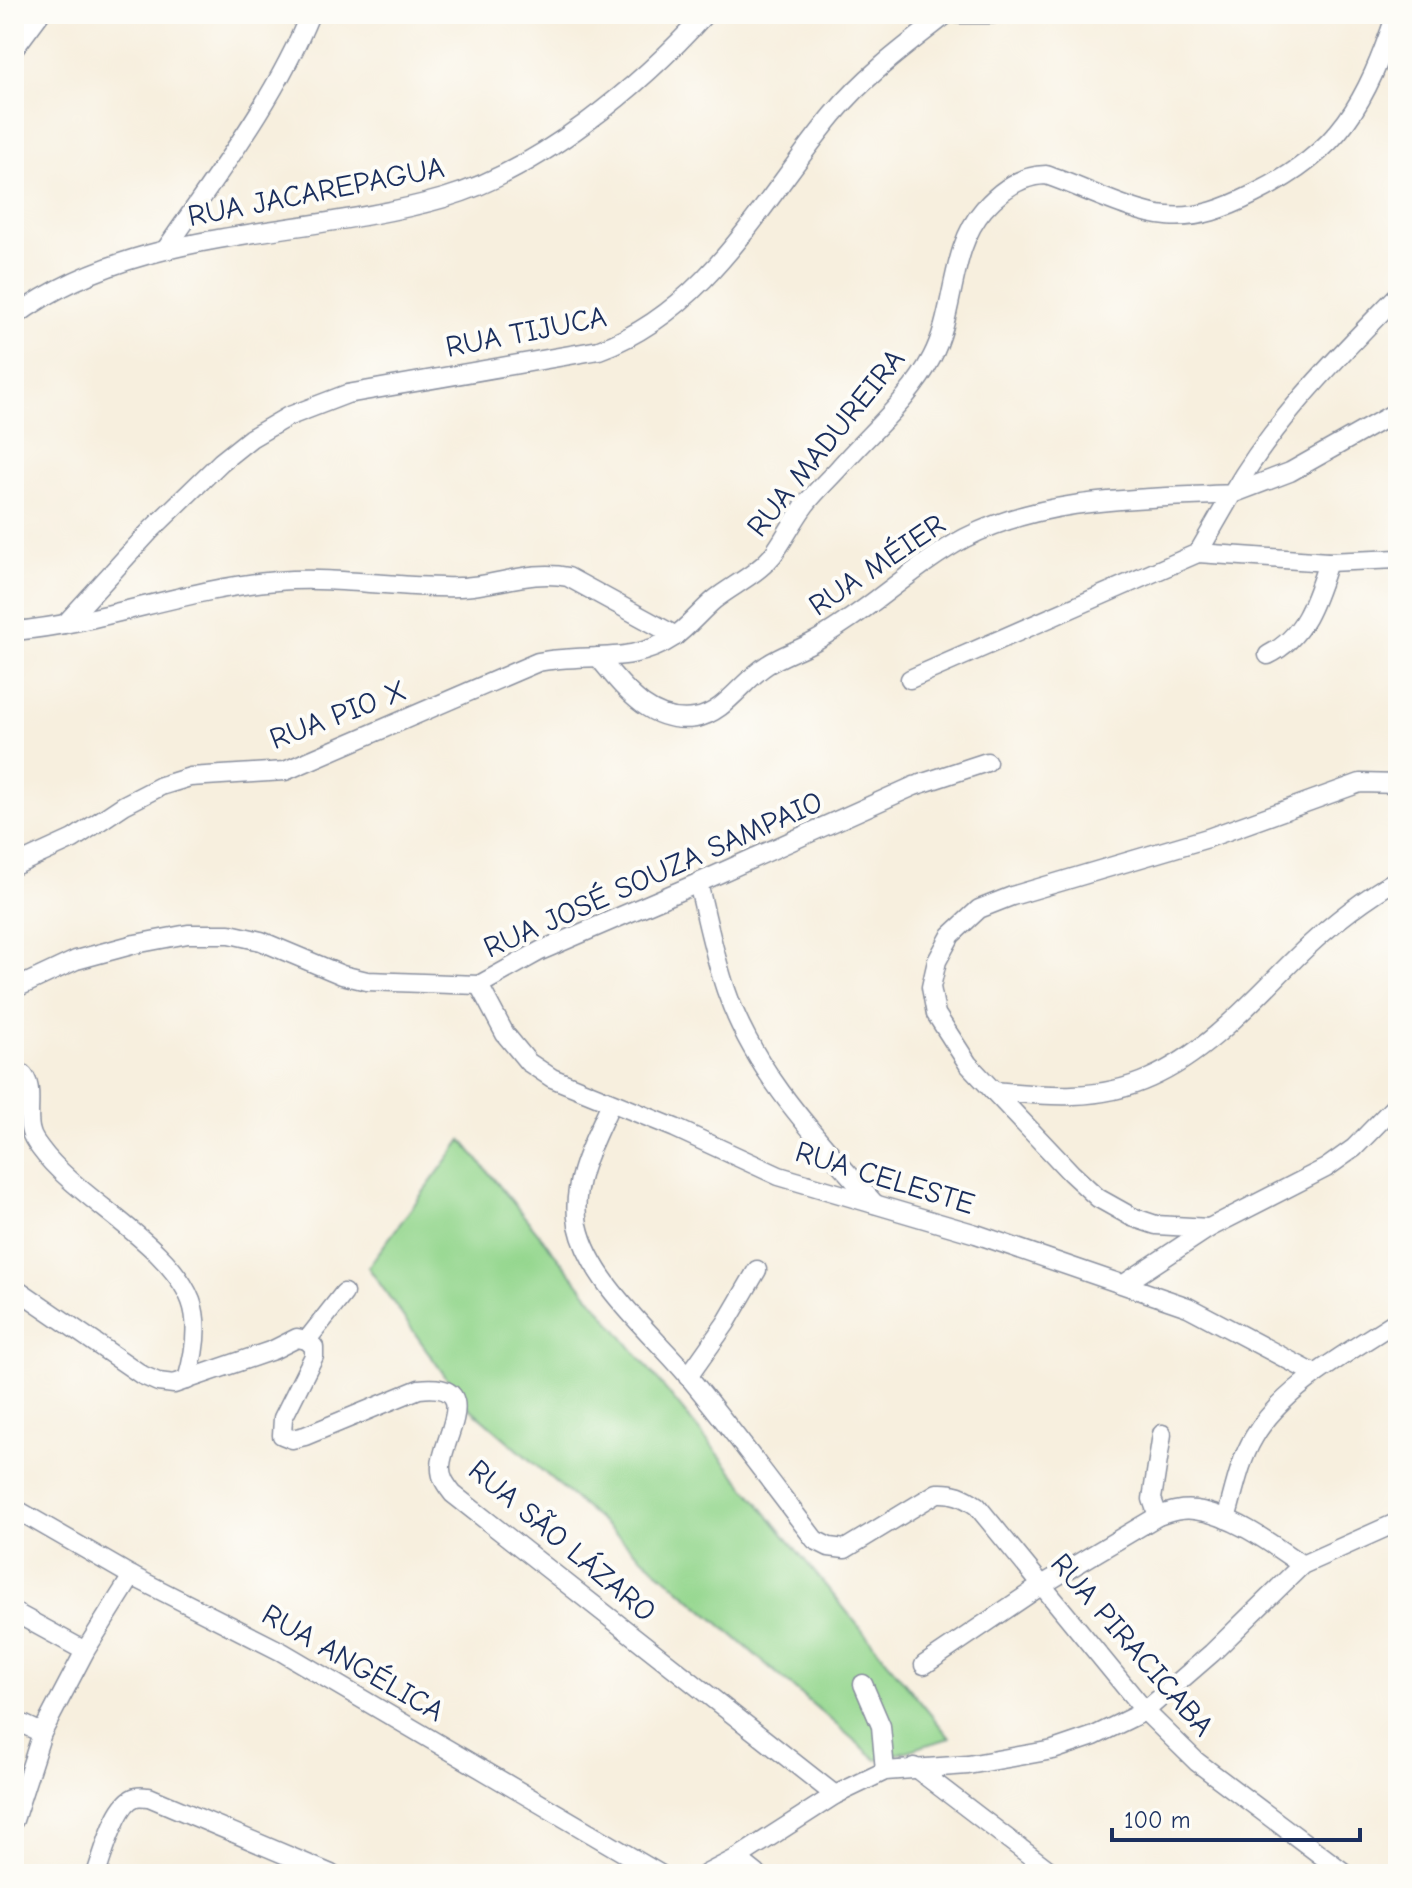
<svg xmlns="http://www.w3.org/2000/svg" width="1412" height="1888" font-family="'Comic Neue',sans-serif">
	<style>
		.green { fill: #95d78f; stroke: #588376; stroke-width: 2 }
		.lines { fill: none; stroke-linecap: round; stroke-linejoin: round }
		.minor-casing { stroke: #898f9e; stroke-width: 21 }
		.minor { stroke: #fff; stroke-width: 18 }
		.labels { text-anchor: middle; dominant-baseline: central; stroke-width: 8; stroke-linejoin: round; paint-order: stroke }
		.street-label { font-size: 30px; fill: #1b2f5e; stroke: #fdfcf7 }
	</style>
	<rect width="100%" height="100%" fill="#fdfcf7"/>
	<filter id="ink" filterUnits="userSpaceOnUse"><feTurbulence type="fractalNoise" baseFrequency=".0125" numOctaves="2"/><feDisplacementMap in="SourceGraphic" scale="16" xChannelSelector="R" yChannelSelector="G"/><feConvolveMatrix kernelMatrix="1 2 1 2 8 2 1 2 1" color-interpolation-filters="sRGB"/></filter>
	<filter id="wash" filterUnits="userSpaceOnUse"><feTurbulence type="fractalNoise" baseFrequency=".006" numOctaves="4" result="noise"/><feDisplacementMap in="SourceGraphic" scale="32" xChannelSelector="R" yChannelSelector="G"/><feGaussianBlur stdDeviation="1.8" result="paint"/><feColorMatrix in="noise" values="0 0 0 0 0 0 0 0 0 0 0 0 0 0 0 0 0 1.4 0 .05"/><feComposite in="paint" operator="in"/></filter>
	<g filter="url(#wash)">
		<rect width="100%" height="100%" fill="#f7efde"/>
		<polygon class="green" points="462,1140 950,1738 877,1760 465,1404 368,1267"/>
	</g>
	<g filter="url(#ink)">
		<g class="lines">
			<defs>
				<g id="minor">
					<polyline points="957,14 993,14"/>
					<polyline points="14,49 40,14"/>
					<path d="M166,249C218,173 275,100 310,14"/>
					<path d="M14,317C137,225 302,239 444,198C538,171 641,86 705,14"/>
					<polyline points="1198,553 1232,494 1290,472 1398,411"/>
					<path d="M65,624L151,530L221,462L251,438L287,417L347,394L599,350C708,310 763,200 833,115C866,75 907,45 947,14"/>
					<path d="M14,631C104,623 188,588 277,581C339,576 399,589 460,587C496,586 532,569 568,577L676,636"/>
					<path d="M1268,655C1305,637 1316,599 1328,562"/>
					<path d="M598,657C623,687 650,725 695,718C725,713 742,681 767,665C782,655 799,650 815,641C828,634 839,626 851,618C889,592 924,560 965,538C1046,496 1144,499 1232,494C1275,419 1338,357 1398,295"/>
					<polyline points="910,679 1198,553 1328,562 1398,559"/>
					<path d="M14,866L73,839L124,805L161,786L190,777L285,771L538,662C586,652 631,666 674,637C688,627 700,612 714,600C733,585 756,575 772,556C784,540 793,521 805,505C815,492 827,481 838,469C869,433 910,400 932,357C956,312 949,249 984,209C1000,191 1021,175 1046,175C1080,186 1134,214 1167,216C1199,219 1226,208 1254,194C1341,151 1366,103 1396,14"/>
					<path d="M698,883C707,919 714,955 726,990C754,1073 818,1139 875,1204"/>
					<polyline points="479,985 505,1034 528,1062 552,1078 675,1128 779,1176 976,1234 1188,1307 1315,1374"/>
					<polyline points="14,989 76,960 135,944 188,934 230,934 261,941 342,975 367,981 479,985 540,951 698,883 914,786 987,762"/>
					<path d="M14,1073H21C36,1084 25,1115 31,1132C32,1137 37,1144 40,1148C77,1199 169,1243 191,1301C200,1325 194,1356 187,1380"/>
					<path d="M993,1091C1047,1096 1100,1101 1150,1078C1211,1051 1258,994 1305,949C1333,923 1365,898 1398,879"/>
					<path d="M611,1103C594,1141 570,1182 578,1225C590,1282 651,1332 688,1376C732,1429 773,1485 815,1540L829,1547L845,1549L937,1493C954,1492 964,1497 977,1506L1145,1711L1197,1762L1346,1874"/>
					<polyline points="1209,1228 1156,1225 1132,1217 1098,1198 1071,1173 968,1064 936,1014 931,987 937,961 951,935 979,909 1012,896 1208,838 1360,783 1398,784"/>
					<polyline points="1124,1284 1209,1228 1326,1168 1354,1148 1398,1103"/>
					<polyline points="14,1287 142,1375 158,1382 174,1384 273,1350 297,1338 307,1340"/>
					<path d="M344,1293L307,1340L314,1347V1356L283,1418L282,1435L292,1439L305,1436L419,1389C485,1381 442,1438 441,1466C440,1477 446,1485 453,1494L835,1795"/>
					<polyline points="688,1377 726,1323 757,1270"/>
					<polyline points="14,1508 132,1576 282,1652 660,1874"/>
					<polyline points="1158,1516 1152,1499 1162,1434"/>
					<path d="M1226,1519C1234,1492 1239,1462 1254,1437C1283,1387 1351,1351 1398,1320"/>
					<polyline points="14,1612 85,1651"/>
					<path d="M924,1665L1042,1585L1158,1516C1170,1512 1182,1508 1195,1510C1233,1515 1272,1544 1302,1565"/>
					<polyline points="863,1684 881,1726 885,1771"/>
					<polyline points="14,1720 42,1733"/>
					<polyline points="914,1767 1054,1874"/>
					<polyline points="14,1820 42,1733 85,1651 132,1576"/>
					<polyline points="737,1858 757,1874"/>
					<path d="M96,1874C103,1856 116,1802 136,1797C140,1796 145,1797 149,1797L331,1874"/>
					<polyline points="706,1874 737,1858 835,1795 885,1771 968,1765 1053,1750 1094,1736 1145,1711 1212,1653 1302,1565 1398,1522"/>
				</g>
			</defs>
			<use href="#minor" class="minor-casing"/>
			<use href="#minor" class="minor"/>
		</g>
	</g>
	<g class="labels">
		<g class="street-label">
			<text transform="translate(316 192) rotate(-11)">RUA JACAREPAGUA</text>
			<text transform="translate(526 332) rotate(-11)">RUA TIJUCA</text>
			<text transform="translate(826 443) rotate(-51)">RUA MADUREIRA</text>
			<text transform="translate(877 565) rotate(-34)">RUA MÉIER</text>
			<text transform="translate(338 715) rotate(-21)">RUA PIO X</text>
			<text transform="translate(653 875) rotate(-24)">RUA JOSÉ SOUZA SAMPAIO</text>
			<text transform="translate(885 1178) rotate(17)">RUA CELESTE</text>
			<text transform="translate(562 1541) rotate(40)">RUA SÃO LÁZARO</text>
			<text transform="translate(1132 1645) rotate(49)">RUA PIRACICABA</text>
			<text transform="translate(353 1663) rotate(30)">RUA ANGÉLICA</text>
		</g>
	</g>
	<rect width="1412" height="1888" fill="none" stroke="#fdfcf7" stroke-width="48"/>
	<path d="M1112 1828v12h248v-12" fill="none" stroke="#1b2f5e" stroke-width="4"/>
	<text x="1124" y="1828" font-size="24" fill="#1b2f5e" stroke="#fdfcf7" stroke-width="6" paint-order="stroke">100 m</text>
</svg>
